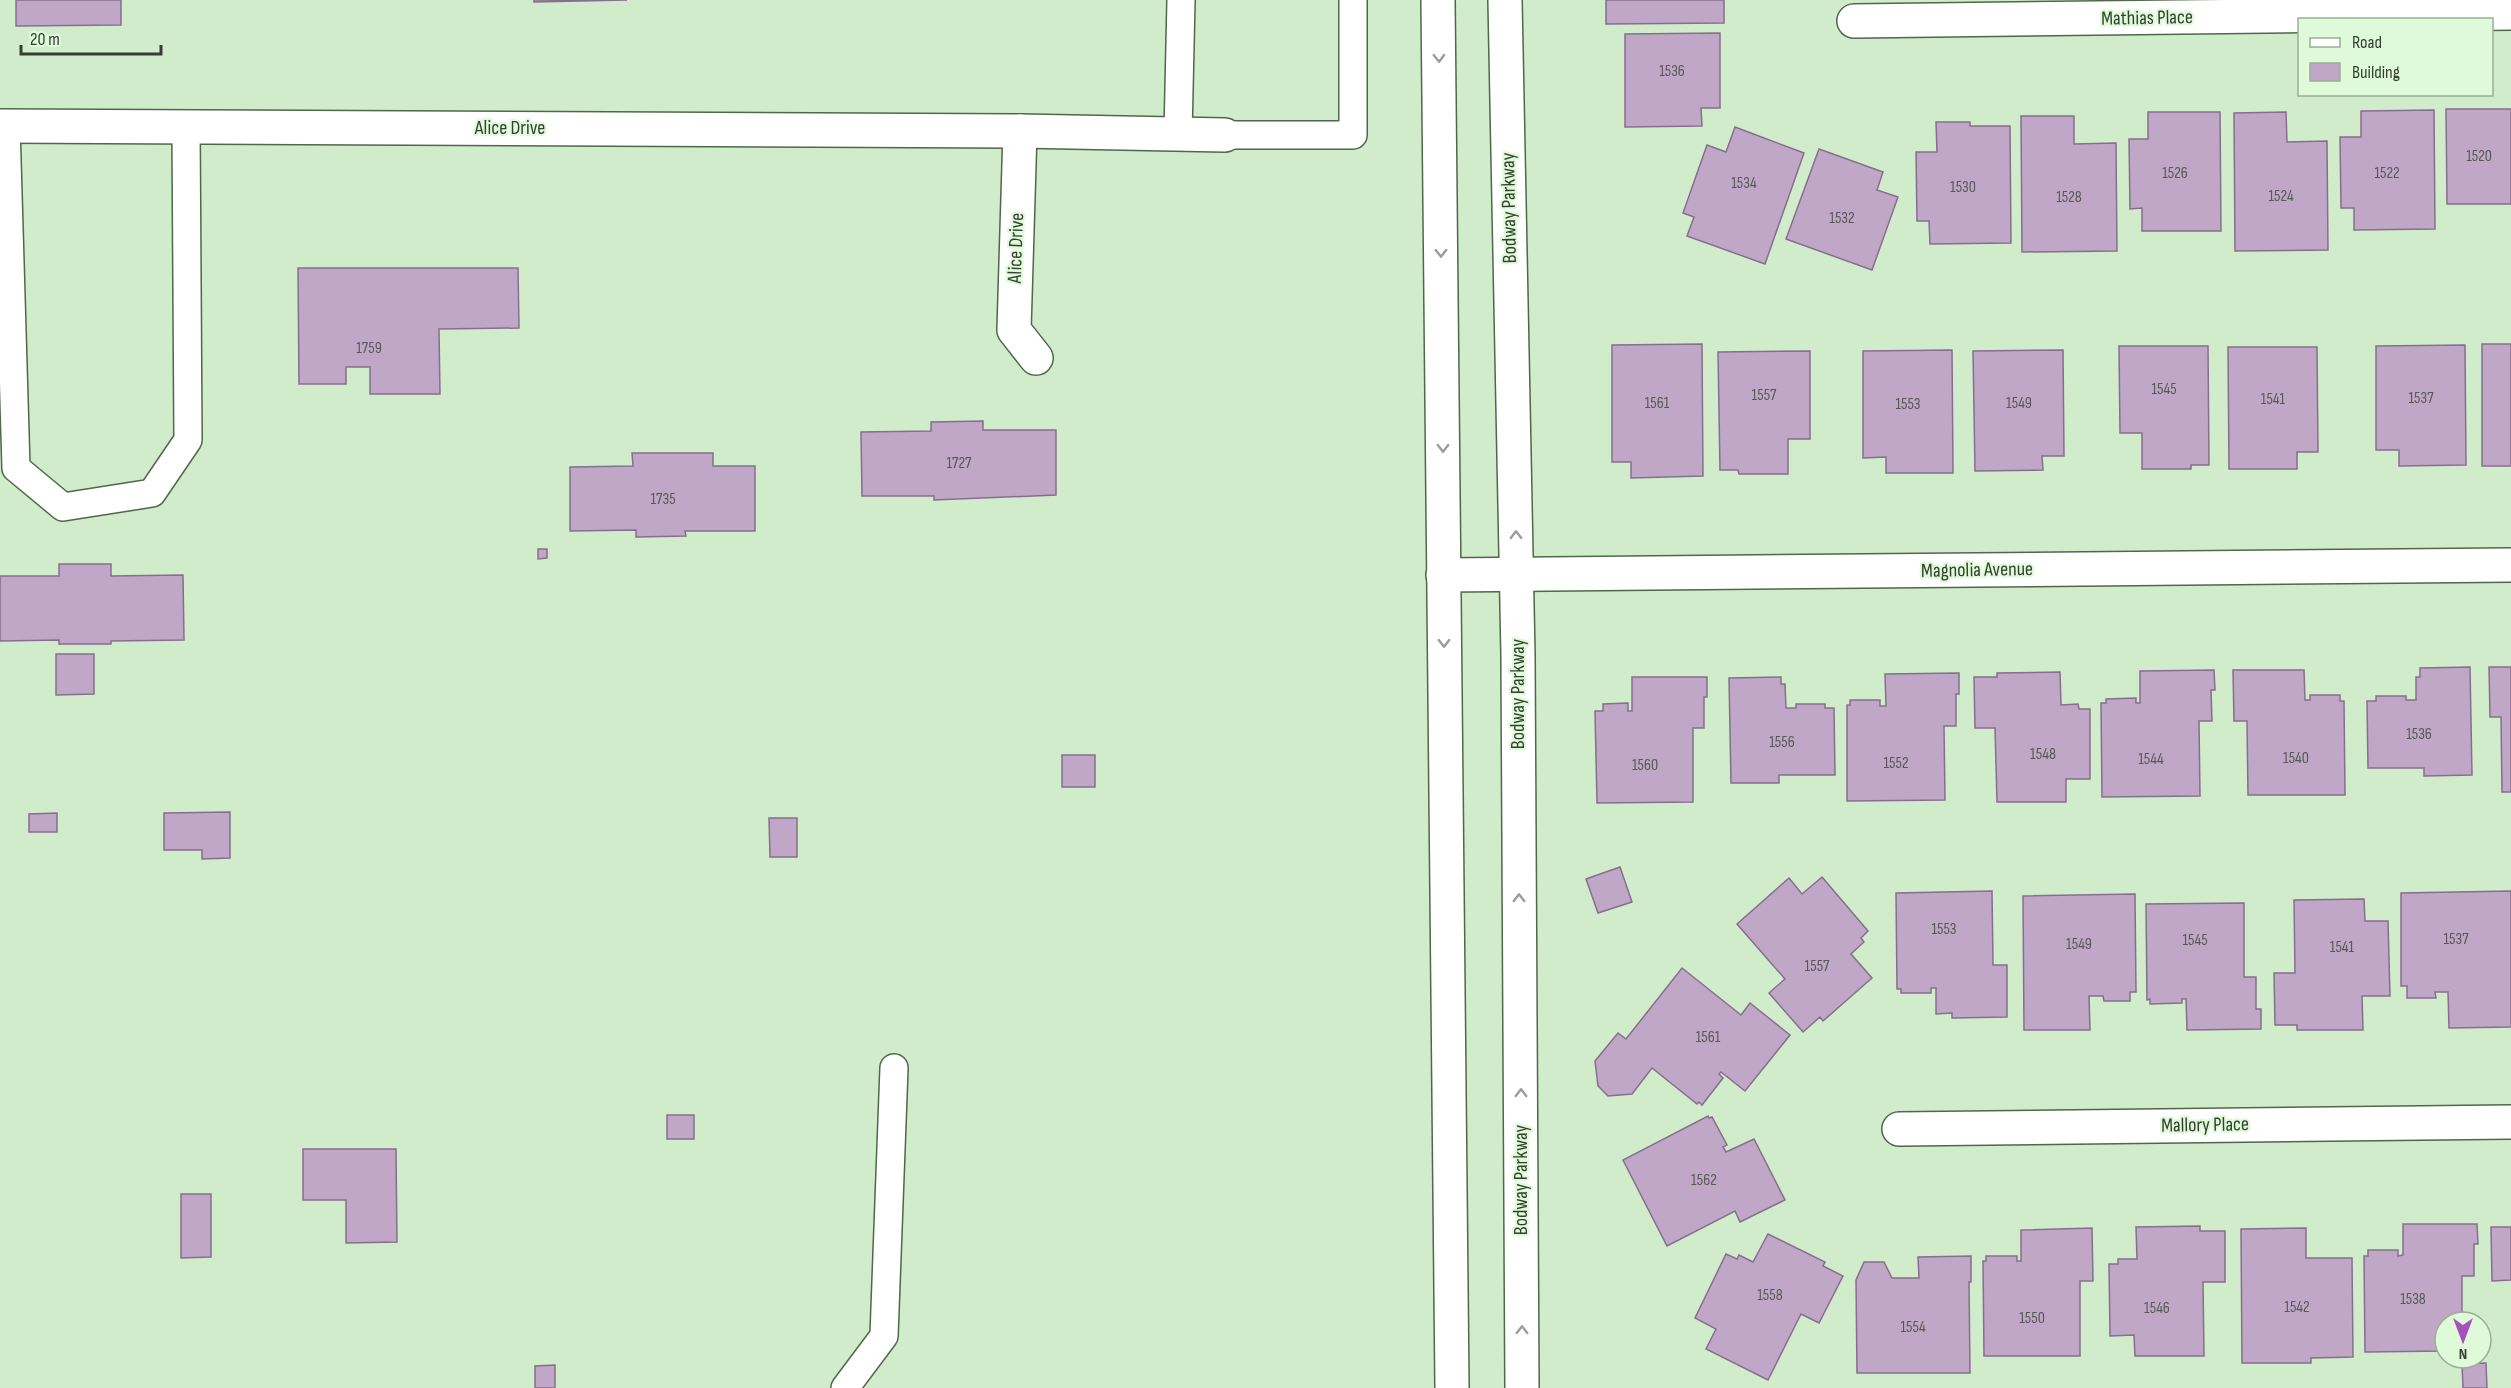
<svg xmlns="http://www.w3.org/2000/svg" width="2511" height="1388" font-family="'Sofia Sans Condensed',sans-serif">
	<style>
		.building { fill: #c1a7c7; stroke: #866f8c; stroke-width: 1.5 }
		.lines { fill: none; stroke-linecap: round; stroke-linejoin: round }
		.service-casing { stroke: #50674a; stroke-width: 30 }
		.minor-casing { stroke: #50674a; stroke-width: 36 }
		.tertiary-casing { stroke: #50674a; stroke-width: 36 }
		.service { stroke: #fff; stroke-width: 27 }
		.minor { stroke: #fff; stroke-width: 33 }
		.tertiary { stroke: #fff; stroke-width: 33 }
		.oneway { stroke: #9a9e98 }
		.labels { text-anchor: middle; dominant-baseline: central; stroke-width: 4.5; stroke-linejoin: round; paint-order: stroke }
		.number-label { font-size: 16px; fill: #575856 }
		.street-label { font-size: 20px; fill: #343e31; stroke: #dffad8 }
	</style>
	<rect width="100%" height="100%" fill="#d1eccb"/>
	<g class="building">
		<polygon points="16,0 121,0 121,25 16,26"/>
		<polygon points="534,0 627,0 534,2"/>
		<polygon points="1606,0 1724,0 1724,23 1606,24"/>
		<polygon points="1720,33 1720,108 1701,108 1702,126 1625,127 1625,34"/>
		<polygon points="2446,109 2511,109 2511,204 2447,204"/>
		<polygon points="2434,110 2435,229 2354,230 2354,208 2341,208 2340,137 2361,137 2361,111"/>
		<polygon points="2148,112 2220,112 2221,231 2142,231 2142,208 2130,209 2129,139 2148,139"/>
		<polygon points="2286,112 2287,142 2327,141 2328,250 2235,251 2234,113"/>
		<polygon points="2021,116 2074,116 2074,144 2116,143 2117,251 2022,252"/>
		<polygon points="1936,122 1970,122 1970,126 2010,126 2011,243 1930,244 1929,221 1917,221 1916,152 1937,152"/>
		<polygon points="1735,127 1804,153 1765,264 1687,236 1694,217 1683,213 1707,145 1726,152"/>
		<polygon points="1819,149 1883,172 1877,190 1898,197 1872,270 1786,239"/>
		<polygon points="298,268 518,268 519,328 439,329 440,394 370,394 370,367 346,367 346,384 299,384"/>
		<polygon points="1702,344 1703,476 1631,478 1631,462 1612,462 1612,345"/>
		<rect x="2482" y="344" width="29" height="122"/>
		<polygon points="2465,345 2466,465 2399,466 2399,450 2376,450 2376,346"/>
		<polygon points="2119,346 2208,346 2209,465 2191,465 2191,469 2142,469 2142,433 2120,433"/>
		<polygon points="2228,347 2317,347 2318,452 2297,452 2297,469 2229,469"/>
		<polygon points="1952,350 1953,473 1886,473 1886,457 1863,458 1863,351"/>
		<polygon points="2063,350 2064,456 2042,456 2043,470 1975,471 1973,351"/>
		<polygon points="1810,351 1810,439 1788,439 1788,474 1739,474 1738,470 1720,470 1718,352"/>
		<polygon points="983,421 983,430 1056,430 1056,495 934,500 934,496 862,496 861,432 931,431 931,422"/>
		<polygon points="632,453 713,453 713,466 755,466 755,531 685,531 686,536 636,537 636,530 570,531 570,467 633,466"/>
		<polygon points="538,549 547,549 547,558 538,559"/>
		<polygon points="59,564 111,564 111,576 183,575 184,640 111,641 111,644 59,644 59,640 0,641 0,576 59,576"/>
		<polygon points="56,654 94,654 94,694 56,695"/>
		<polygon points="2470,667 2472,775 2424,776 2424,768 2368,768 2367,701 2376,701 2376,696 2406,696 2406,700 2416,700 2416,677 2420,677 2420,668"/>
		<polygon points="2489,667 2511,667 2511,792 2502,792 2501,717 2490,717"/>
		<polygon points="2214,670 2215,690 2211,690 2212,721 2199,721 2200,796 2102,797 2101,703 2106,703 2106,699 2136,698 2136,703 2140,703 2140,671"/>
		<polygon points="2233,670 2304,670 2305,700 2310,700 2310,695 2340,695 2340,701 2344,701 2345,795 2248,795 2247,721 2234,721"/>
		<polygon points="2060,672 2061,705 2078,704 2079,709 2090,709 2090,779 2066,779 2066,802 1997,802 1995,728 1975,728 1974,677 1997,677 1997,673"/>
		<polygon points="1959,673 1959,694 1956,694 1956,726 1944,726 1945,800 1847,801 1847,705 1850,705 1850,700 1880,700 1880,706 1886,706 1885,674"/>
		<polygon points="1632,677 1707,677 1707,697 1704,697 1704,728 1693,728 1693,802 1597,803 1595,711 1603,711 1603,704 1628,703 1628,711 1632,711"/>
		<polygon points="1781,677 1781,684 1785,684 1786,708 1796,708 1796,704 1825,704 1825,708 1834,708 1835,775 1779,775 1779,783 1731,783 1729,678"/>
		<rect x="1062" y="755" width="33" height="32"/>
		<polygon points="230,812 230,858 202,859 202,850 164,850 164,813"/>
		<polygon points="57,813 57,832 29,832 29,814"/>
		<polygon points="769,818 797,818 797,857 770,857"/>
		<polygon points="1620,867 1632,902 1598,913 1586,879"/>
		<polygon points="1822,877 1868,931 1861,938 1864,942 1851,954 1872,978 1823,1021 1820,1017 1803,1032 1769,993 1785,979 1737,924 1789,878 1802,894"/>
		<polygon points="1992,891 1993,965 2007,965 2007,1017 1952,1018 1952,1013 1936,1014 1936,988 1931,988 1931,993 1901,993 1901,989 1897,989 1896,893"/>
		<polygon points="2511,891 2511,1027 2449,1028 2448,992 2435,992 2436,998 2407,998 2407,986 2401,986 2401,893"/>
		<polygon points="2135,894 2136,992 2130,992 2130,1001 2104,1001 2103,996 2089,996 2090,1030 2024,1030 2023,896"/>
		<polygon points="2364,899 2365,921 2388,921 2390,996 2362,996 2363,1030 2297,1030 2297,1025 2275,1025 2274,973 2295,973 2294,900"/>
		<polygon points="2244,903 2244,977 2256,977 2256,1009 2261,1009 2261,1029 2187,1030 2186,999 2182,999 2182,1003 2150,1004 2150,999 2147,1000 2146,904"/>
		<polygon points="1682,968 1741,1015 1750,1003 1790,1035 1745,1091 1721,1072 1719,1074 1723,1078 1702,1105 1699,1102 1697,1104 1652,1068 1632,1094 1608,1096 1598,1086 1595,1061 1618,1033 1626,1039"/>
		<rect x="667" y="1115" width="27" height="24"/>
		<polygon points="1708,1116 1709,1118 1712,1117 1727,1145 1723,1147 1726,1152 1754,1139 1785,1200 1740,1222 1735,1211 1667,1246 1623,1160"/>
		<polygon points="303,1149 396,1149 397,1242 346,1243 346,1200 303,1200"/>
		<polygon points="181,1194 211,1194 211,1257 181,1258"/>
		<polygon points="2403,1224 2477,1224 2478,1244 2474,1244 2474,1276 2462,1276 2462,1322 2445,1322 2445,1351 2365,1352 2364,1256 2368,1256 2368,1250 2398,1250 2398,1256 2403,1255"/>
		<polygon points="2200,1226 2200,1231 2225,1231 2225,1282 2203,1282 2204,1356 2135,1356 2134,1335 2110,1336 2109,1264 2118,1264 2118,1259 2137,1259 2136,1227"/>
		<polygon points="2491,1227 2511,1227 2511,1280 2492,1281"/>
		<polygon points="2092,1228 2093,1281 2080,1281 2080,1356 1984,1356 1983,1261 1986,1261 1986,1256 2017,1256 2017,1261 2021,1261 2021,1230"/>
		<polygon points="2306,1228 2306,1258 2352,1258 2353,1357 2311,1358 2311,1363 2242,1363 2241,1229"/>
		<polygon points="1768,1234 1825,1262 1823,1266 1843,1276 1819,1323 1801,1314 1768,1380 1706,1349 1716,1329 1695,1318 1726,1254 1737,1259 1739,1255 1753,1262"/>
		<polygon points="1971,1256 1971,1282 1969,1282 1970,1373 1857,1373 1856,1280 1864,1262 1884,1262 1892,1278 1919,1278 1918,1257"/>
		<polygon points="2486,1363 2487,1388 2463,1388 2462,1364"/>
		<polygon points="555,1365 555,1388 535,1388 535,1366"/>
	</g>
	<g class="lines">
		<defs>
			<g id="service">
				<polyline points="6,126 16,468 63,507 152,493 188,440 186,126"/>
				<polyline points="1178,134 1181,0"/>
				<polyline points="1225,135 1353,135 1353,0"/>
				<polyline points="845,1388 884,1336 894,1068"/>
			</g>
			<g id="minor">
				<polyline points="1854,21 2511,13"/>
				<polyline points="0,126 1020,131 1014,330 1036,358"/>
				<polyline points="1020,131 1225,135"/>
				<polyline points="1443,575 2511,565"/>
				<polyline points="1899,1129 2511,1122"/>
			</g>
			<g id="tertiary">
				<polyline points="1438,0 1452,1388"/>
				<polyline points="1505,0 1518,656 1522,1388"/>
			</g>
		</defs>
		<use href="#service" class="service-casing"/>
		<use href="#minor" class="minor-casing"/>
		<use href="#tertiary" class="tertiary-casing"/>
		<use href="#service" class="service"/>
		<use href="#minor" class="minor"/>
		<use href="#tertiary" class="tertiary"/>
	</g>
	<defs><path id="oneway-chevron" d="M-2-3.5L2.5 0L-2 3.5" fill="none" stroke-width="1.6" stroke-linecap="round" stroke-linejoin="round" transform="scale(1.5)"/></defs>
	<g class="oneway">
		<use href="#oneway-chevron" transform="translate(1439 58) rotate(89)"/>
		<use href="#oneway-chevron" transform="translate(1441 253) rotate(89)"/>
		<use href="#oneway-chevron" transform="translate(1443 448) rotate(90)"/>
		<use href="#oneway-chevron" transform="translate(1516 535) rotate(-91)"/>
		<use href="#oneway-chevron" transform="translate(1444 643) rotate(89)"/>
		<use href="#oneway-chevron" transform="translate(1519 898) rotate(-90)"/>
		<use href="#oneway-chevron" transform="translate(1521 1093) rotate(-90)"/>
		<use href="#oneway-chevron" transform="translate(1522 1330) rotate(-90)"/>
	</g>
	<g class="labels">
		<g class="number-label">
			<text x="1672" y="71">1536</text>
			<text x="2479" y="156">1520</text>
			<text x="2175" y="173">1526</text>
			<text x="2387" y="173">1522</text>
			<text x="1744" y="183">1534</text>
			<text x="1963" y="187">1530</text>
			<text x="2281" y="196">1524</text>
			<text x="2069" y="197">1528</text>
			<text x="1842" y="218">1532</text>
			<text x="369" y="348">1759</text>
			<text x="2164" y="389">1545</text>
			<text x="1764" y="395">1557</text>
			<text x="2421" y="398">1537</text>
			<text x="2273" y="399">1541</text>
			<text x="1657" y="403">1561</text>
			<text x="2019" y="403">1549</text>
			<text x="1908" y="404">1553</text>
			<text x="959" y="463">1727</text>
			<text x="663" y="499">1735</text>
			<text x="2419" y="734">1536</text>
			<text x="1782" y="742">1556</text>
			<text x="2043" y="754">1548</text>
			<text x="2296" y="758">1540</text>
			<text x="2151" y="759">1544</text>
			<text x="1896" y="763">1552</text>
			<text x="1645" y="765">1560</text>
			<text x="1944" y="929">1553</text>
			<text x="2456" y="939">1537</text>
			<text x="2195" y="940">1545</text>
			<text x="2079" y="944">1549</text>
			<text x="2342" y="947">1541</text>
			<text x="1817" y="966">1557</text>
			<text x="1708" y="1037">1561</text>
			<text x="1704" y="1180">1562</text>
			<text x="1770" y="1295">1558</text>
			<text x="2413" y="1299">1538</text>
			<text x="2297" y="1307">1542</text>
			<text x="2157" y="1308">1546</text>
			<text x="2032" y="1318">1550</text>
			<text x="1913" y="1327">1554</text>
		</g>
		<g class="street-label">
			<text transform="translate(2147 18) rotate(-1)">Mathias Place</text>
			<text x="510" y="128">Alice Drive</text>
			<text transform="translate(1509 208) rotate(-91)">Bodway Parkway</text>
			<text transform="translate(1016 248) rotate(-88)">Alice Drive</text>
			<text transform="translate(1977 570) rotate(-1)">Magnolia Avenue</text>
			<text transform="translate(1518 694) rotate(-90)">Bodway Parkway</text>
			<text transform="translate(2205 1125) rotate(-1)">Mallory Place</text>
			<text transform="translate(1521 1180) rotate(-90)">Bodway Parkway</text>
		</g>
	</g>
	<rect x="2298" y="18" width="195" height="78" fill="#dffad8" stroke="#9baf95" stroke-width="1.5"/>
	<rect x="2310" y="38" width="30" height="9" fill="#ffffff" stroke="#9baf95" stroke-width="1.5"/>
	<text x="2352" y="48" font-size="18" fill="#343e31">Road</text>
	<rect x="2310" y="63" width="30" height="18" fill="#c1a7c7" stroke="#9baf95" stroke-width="1.5"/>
	<text x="2352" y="78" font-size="18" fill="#343e31">Building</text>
	<g transform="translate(2463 1340) rotate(180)"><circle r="28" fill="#dffad8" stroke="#9baf95" stroke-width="1.5"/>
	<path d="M0-4.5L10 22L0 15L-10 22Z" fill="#a750bc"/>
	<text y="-9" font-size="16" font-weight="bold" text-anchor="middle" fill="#343e31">N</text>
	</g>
	<path d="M21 45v9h140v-9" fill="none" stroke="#343e31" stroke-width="3"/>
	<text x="30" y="45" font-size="18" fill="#343e31" stroke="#dffad8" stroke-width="4.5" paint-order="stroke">20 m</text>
</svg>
